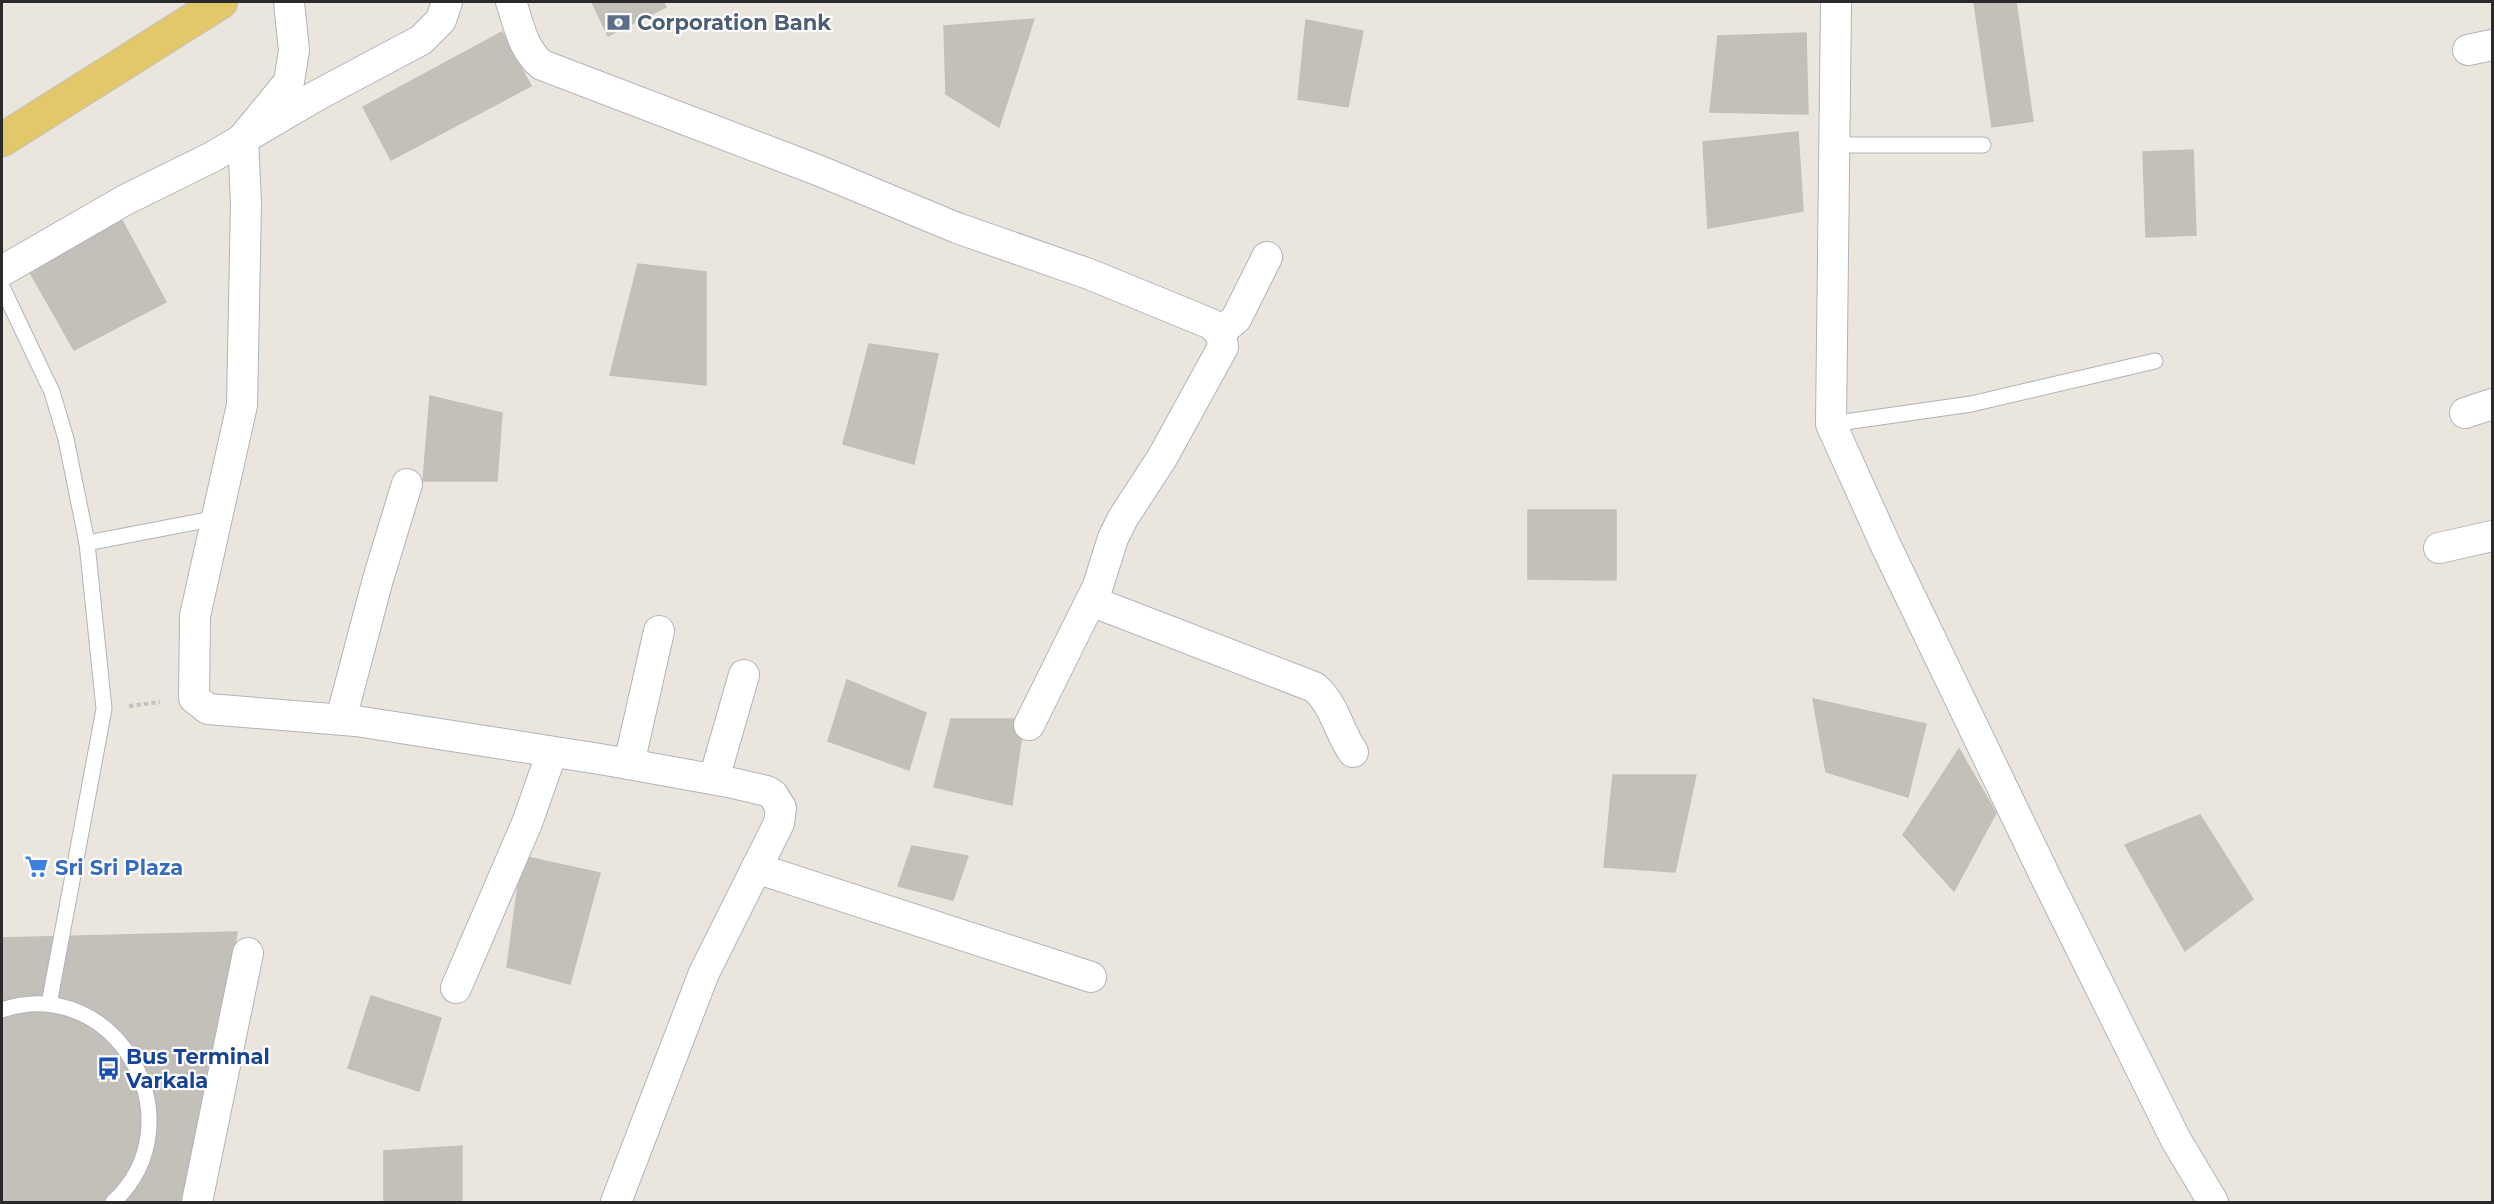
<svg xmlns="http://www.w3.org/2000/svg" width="2494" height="1204" font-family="Montserrat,sans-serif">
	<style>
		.building { fill: #c3bfb9; stroke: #c5c0b7; stroke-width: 1.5 }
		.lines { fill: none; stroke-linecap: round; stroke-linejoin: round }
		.lane-casing { stroke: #b1b3bc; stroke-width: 17 }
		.street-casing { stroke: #b1b3bc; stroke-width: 32 }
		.primary-casing { stroke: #c3c3c3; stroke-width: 35 }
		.path { stroke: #c3c3c3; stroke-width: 4; stroke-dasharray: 4.5 3; stroke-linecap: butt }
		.lane { stroke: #fff; stroke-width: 15 }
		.street { stroke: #fff; stroke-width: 30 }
		.primary { stroke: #e2c76b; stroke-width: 33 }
		.labels { text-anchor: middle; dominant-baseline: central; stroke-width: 4.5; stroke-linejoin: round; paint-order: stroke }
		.service-label { font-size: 21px; font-weight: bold; fill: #4e5e75; stroke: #fff; text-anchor: start }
		.shop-label { font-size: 21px; font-weight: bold; fill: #366cbe; stroke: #fff; text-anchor: start }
		.transit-label { font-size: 21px; font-weight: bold; fill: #164399; stroke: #fff; text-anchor: start }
	</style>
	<rect width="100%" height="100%" fill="#eae5dd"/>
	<g class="building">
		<polygon points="592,2 663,2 666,7 608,36"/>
		<polygon points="1974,2 2016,2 2033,121 1992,127"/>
		<polygon points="1034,19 999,127 946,94 944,26"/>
		<polygon points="1306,20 1363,31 1348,107 1298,99"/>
		<polygon points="502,32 531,86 391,160 363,107"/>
		<polygon points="1806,33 1808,114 1710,112 1718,36"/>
		<polygon points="1798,132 1803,211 1708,228 1703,142"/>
		<polygon points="2193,150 2196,235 2146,237 2143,152"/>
		<polygon points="118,213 166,302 74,350 27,267"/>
		<polygon points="638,264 706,272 706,385 610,375"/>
		<polygon points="869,344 938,354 914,464 843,444"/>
		<polygon points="430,396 502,413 497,481 423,481"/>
		<polygon points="1528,510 1616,510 1616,580 1528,579"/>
		<polygon points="847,680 926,713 909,770 828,741"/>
		<polygon points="1813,699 1926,724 1908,797 1826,772"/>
		<polygon points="951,719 1024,719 1012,805 934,787"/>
		<polygon points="1959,749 1996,813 1954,891 1903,835"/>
		<polygon points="1613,775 1696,775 1675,872 1604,867"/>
		<polygon points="2200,815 2253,899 2185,951 2125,845"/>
		<polygon points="912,846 968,856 953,900 898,886"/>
		<polygon points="522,856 600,873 570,984 507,967"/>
		<polygon points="237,932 191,1202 2,1202 2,938"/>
		<polygon points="203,936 231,941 188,1173 161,1168"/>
		<polygon points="371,996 441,1018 419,1091 348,1068"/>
		<polygon points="462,1146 462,1202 384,1202 384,1151"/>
	</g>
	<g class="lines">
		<defs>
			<g id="lane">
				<polyline points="1835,145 1983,145"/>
				<polyline points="2,287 52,392 66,439 87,543 104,709 49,1004"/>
				<polyline points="1831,424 1971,404 2155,361"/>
				<polyline points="87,543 217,518"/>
				<path d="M2,1010C116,972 200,1122 113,1202"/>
			</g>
			<g id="street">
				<polyline points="289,2 294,50 289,82 243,138 246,203 242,405 195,616 194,698 208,709 356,721 606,760 728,782 767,791 773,795 781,808 779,823 704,973 616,1202"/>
				<path d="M511,2C519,24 522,49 542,65L820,171L957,228L1089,274L1211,324L1221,334L1223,347L1162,458L1123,518L1113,538L1098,586L1029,725"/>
				<polyline points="1836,2 1831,424 1886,546 2048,882 2176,1140 2213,1202"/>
				<polyline points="2468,50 2492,45"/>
				<polyline points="2,271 125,200 212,157 316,96 421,40 441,20 447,2"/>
				<polyline points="1219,333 1236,319 1267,257"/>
				<polyline points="2465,413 2492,404"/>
				<polyline points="2439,548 2492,536"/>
				<path d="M1091,601L1314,687C1335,704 1338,731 1353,752"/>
				<polyline points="341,719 378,579 407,484"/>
				<polyline points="629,764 659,631"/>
				<polyline points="714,779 744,675"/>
				<polyline points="756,868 1091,977"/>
				<polyline points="456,988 527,823 552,752"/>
				<polyline points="197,1202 248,953"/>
			</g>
			<polyline id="primary" points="2,140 221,2"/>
		</defs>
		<use href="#lane" class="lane-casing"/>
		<use href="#street" class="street-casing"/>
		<use href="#primary" class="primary-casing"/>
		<polyline class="path" points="129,706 160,702"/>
		<use href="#lane" class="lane"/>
		<use href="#street" class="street"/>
		<use href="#primary" class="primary"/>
	</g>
	<defs>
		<symbol id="bank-bare" viewBox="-9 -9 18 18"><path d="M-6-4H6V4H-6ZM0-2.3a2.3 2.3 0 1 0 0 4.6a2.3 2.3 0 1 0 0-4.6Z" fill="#5c6f8a" stroke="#fff" stroke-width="2.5" paint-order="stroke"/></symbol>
		<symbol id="supermarket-bare" viewBox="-9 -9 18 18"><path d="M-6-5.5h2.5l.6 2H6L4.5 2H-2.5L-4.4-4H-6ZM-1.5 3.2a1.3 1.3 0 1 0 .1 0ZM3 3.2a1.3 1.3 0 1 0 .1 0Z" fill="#3f7fe0" stroke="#fff" stroke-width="2.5" paint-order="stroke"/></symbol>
		<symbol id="bus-bare" viewBox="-9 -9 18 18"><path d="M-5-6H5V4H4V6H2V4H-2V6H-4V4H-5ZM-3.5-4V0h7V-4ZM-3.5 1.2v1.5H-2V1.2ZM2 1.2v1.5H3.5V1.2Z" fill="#1a4fb4" stroke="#fff" stroke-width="2.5" paint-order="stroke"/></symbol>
	</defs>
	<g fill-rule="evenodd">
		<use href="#bank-bare" x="602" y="6" width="33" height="33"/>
		<use href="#supermarket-bare" x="20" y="850" width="33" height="33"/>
		<use href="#bus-bare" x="92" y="1052" width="33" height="33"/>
	</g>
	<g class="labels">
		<g class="service-label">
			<text x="637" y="22">Corporation Bank</text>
		</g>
		<g class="shop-label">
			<text x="55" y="867">Sri Sri Plaza</text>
		</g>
		<g class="transit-label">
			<text x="126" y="1056">Bus Terminal<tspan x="126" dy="24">Varkala</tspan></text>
		</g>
	</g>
	<rect width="2494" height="1204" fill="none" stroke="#2a2a2a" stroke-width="6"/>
</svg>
